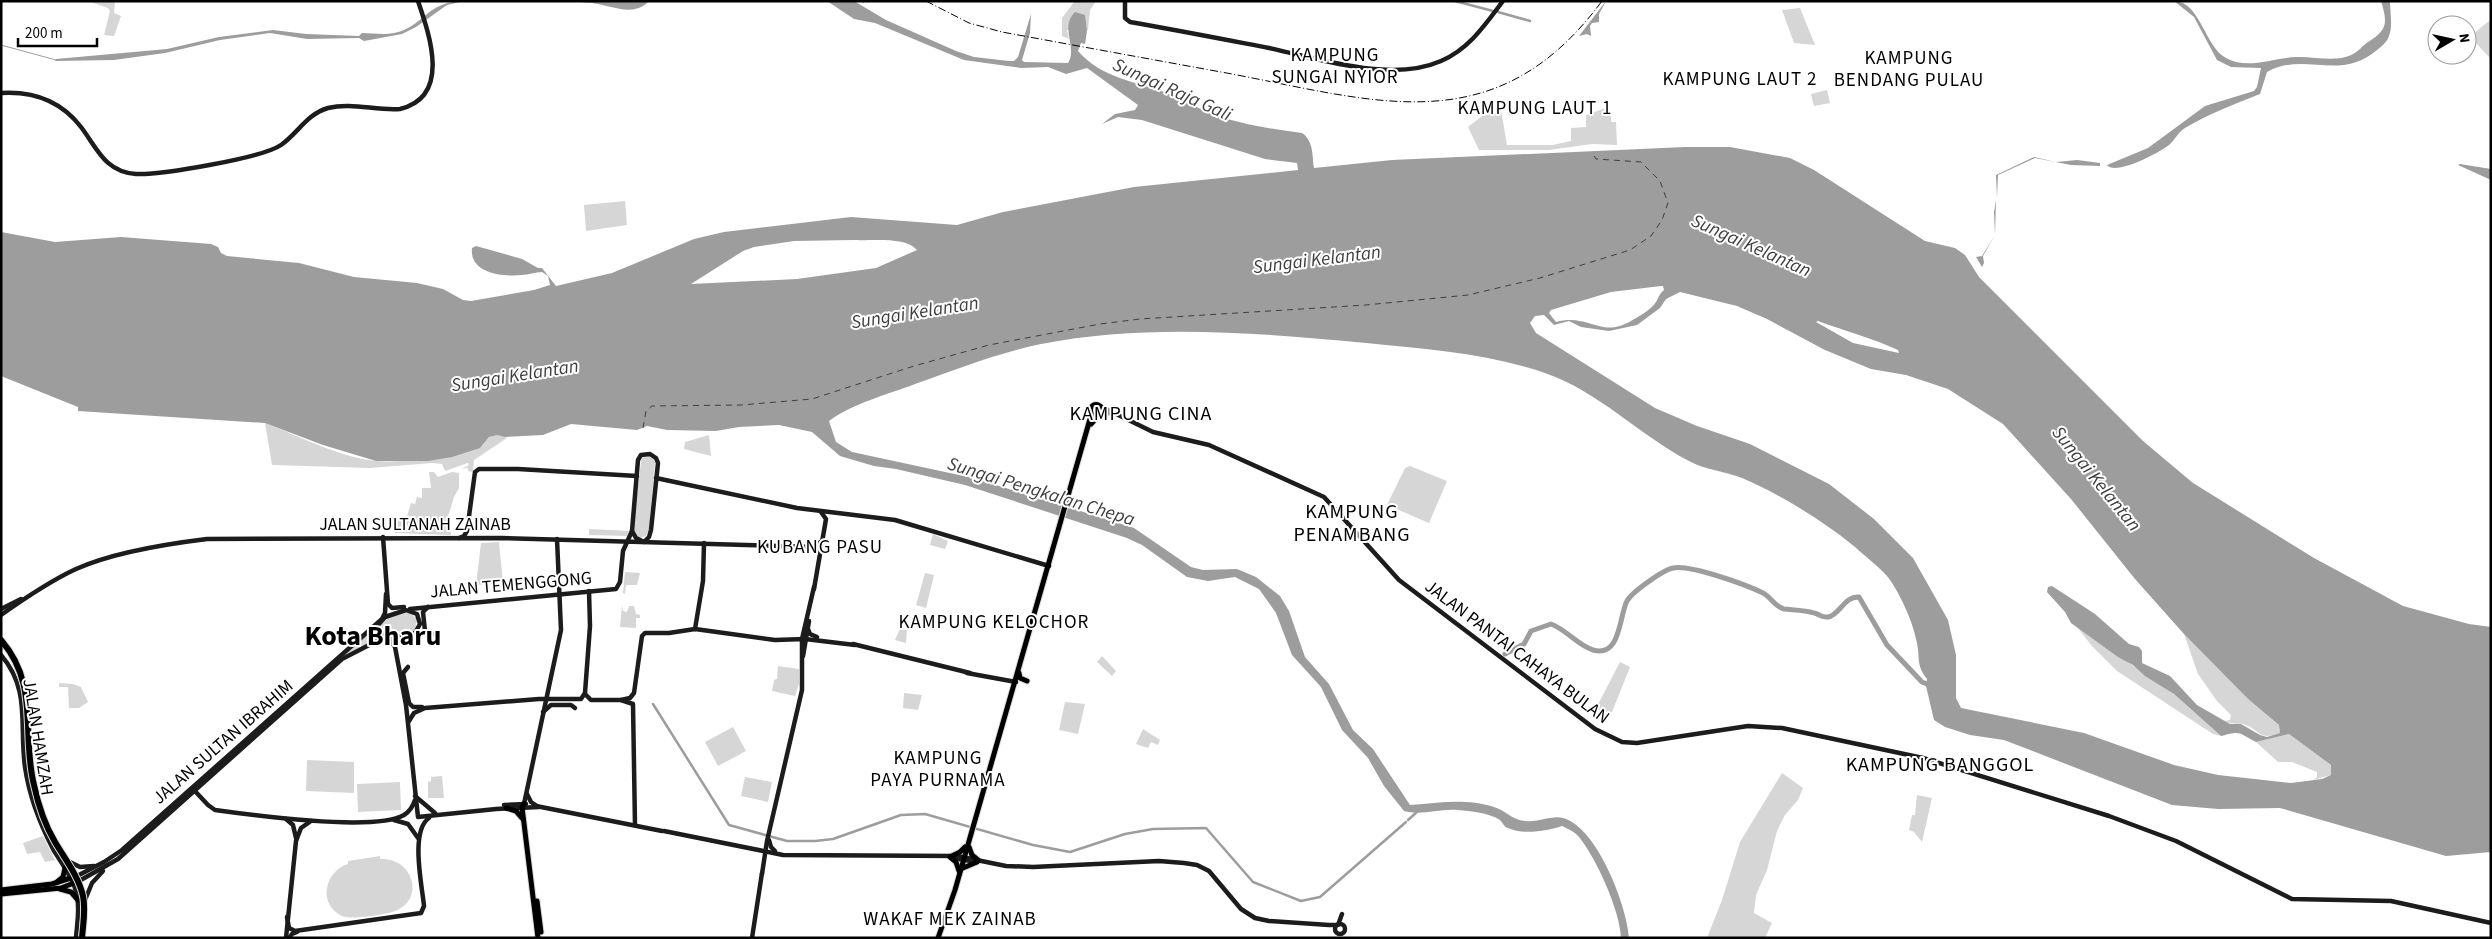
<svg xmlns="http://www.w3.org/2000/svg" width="2492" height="939" font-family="'Source Sans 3',sans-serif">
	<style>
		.green { fill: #d6d6d6 }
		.water { fill: #9d9d9d; fill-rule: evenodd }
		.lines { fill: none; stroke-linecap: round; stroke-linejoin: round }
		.stream { stroke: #9d9d9d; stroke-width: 1 }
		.canal { stroke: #9d9d9d; stroke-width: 2.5 }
		.river { stroke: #9d9d9d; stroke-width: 5 }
		.ferry { stroke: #3e3e3e; stroke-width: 1; stroke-dasharray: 6 5; stroke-linecap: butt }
		.primary-casing { stroke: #dbdbdb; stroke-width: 7 }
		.secondary { stroke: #1c1c1c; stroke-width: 4.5 }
		.primary { stroke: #000; stroke-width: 5 }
		.rail { stroke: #000; stroke-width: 1; stroke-dasharray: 8 2.5 1 2.5; stroke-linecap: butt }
		.highway-bridge-casing { stroke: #dbdbdb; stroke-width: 8; stroke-linecap: butt }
		.highway-bridge { stroke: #000; stroke-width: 6 }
		.labels { text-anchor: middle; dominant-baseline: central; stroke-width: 4; stroke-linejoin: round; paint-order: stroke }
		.street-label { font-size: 18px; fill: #000; stroke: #fff }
		.neighbourhood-label { font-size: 19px; letter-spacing: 1px; fill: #000; stroke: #fff }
		.water-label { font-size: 19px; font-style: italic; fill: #3e3e3e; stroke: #fff }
		.quarter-label { font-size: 20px; letter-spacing: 1px; fill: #000; stroke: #fff }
		.town-label { font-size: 28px; font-weight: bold; fill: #000; stroke: #fff }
	</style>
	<rect width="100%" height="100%" fill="#fff"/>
	<g class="green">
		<polygon points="88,1 115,1 114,13 121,16 114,36 104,35 110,11 108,8"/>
		<polygon points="1075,1 1096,1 1090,10 1088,30 1067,30 1069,39 1062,36 1062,18"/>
		<polygon points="1800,8 1815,45 1794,43 1782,10"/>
		<polygon points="2489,21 2491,25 2491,59 2472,39 2473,34"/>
		<polygon points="1827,90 1830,103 1814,106 1811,94"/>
		<polygon points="1606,108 1606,114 1611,114 1611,122 1616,122 1617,145 1592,144 1549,150 1479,150 1468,127 1482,116 1501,110 1507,145 1553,145 1571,141 1571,128 1586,127 1586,115"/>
		<polygon points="625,201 627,225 586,231 584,205"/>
		<path d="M265,423C299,436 341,458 377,461C413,464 448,452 483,445C488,435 497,432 507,438L474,460L473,472L468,471V468L462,469L469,465L468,463L445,471L442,464L432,463L370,468L272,465Z"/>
		<polygon points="709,435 711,456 684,449 685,442"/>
		<polygon points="649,456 654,459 655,463 649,530 646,536 640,538 634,534 633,528 641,462 642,458"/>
		<polygon points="1410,466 1447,481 1429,523 1387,505 1405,468"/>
		<polygon points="429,472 434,472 438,477 452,472 459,473 459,488 454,497 446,523 451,525 451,535 395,533 398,518 404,519 405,516 407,516 411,503 415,504 417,497 422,498 422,488 431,488"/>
		<polygon points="589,530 590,529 629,531 627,536 589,535"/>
		<polygon points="933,534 948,541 945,549 930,545"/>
		<polygon points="499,542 503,583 476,585 481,543"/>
		<polygon points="625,572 640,573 637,585 626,585 625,594 623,593"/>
		<polygon points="925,573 934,575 926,608 916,605"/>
		<polygon points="622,605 623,611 627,612 629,606 634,606 636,614 640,615 640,618 636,618 636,628 620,627"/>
		<path d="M408,611L417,619L415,630C405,637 390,638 381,631L380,624L385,619Z"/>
		<polygon points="2077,627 2174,694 2221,736 2213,734 2117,671 2092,646"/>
		<polygon points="375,628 381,638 348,653 347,652"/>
		<polygon points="900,629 907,630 906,643 895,640"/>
		<path d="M2184,634L2248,699L2279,725L2280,733C2257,742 2260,728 2243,724C2236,723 2232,725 2224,721L2230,720L2231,715L2217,701L2198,674Z"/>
		<polygon points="1102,656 1116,671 1112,676 1097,662"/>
		<polygon points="1620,662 1630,667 1612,712 1602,714 1599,721 1592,716"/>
		<polygon points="778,666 799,669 799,684 795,696 772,691 774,680 777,679"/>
		<polygon points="59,683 73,684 81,687 88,702 79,708 69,708 68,687 59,687"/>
		<polygon points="904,693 922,695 918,710 903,708"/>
		<polygon points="1065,702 1085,704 1078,734 1059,730"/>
		<polygon points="733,727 746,751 718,766 705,742"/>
		<polygon points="1143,729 1160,740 1158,745 1151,742 1148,748 1136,744"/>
		<polygon points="2289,734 2331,765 2331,775 2313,780 2317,777 2317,772 2292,762 2278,762 2256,742"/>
		<polygon points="307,760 354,762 354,793 306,791"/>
		<polygon points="1782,773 1803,788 1798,800 1785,815 1777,831 1767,870 1756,895 1754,913 1772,923 1765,938 1707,938 1722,900 1740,842"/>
		<polygon points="442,776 444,798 428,798 428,782 431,781 431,777"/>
		<polygon points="745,777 772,782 768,802 741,796"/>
		<polygon points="400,782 401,810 358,812 357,784"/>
		<polygon points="1917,795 1932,798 1922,842 1914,832 1909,830 1912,815 1915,815"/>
		<polygon points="43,836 55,860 45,862 40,852 27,854 23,843"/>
		<path d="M380,856V859C413,857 426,899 395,911C385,915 351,920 342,916C317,904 325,871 348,864V861Z"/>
	</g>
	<g class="water">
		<path d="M464,1L447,5L416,27L402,34L364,41L359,38L307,39L270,33L220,40L165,53L114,60L55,61L56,59L167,49L219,37L273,30L306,34L359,36L362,33C372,33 384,35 394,33C424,27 426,1 464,1Z"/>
		<path d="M568,1H649C634,18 610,5 592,3C584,2 576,3 568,1Z"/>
		<path d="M827,1H854L886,20L956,51L974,57L1009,61H1014L1018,57L1031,14L1030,33L1022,60L1024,62L1068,63C1078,47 1059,28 1075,12L1085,15L1087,31L1085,44L1081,43L1078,51C1101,78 1137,82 1167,93C1182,98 1195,107 1209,113C1239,124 1271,129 1302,133C1314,141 1312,156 1314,168L1392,160L1685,147H1730L1790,158L1814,170L1925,241L1955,248L1965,255L1979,277L2143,441L2193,483L2314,558L2403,606L2469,624L2491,627V852L2446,856L2280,808L2218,809L2172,805L2004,740L1970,735L1945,727L1934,720L1926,686L1927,679C1915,664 1921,657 1916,639C1913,622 1898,589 1887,576C1878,566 1865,556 1855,547C1825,522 1778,493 1742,478C1725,471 1705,470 1689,461C1639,435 1598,391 1545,373C1487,353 1426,349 1366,343C1259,333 1147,323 1041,344C997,353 957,369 915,384C889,394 851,404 829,421L836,442L852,452L973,478L1074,509L1134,528L1191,567L1203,570L1237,569L1256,577L1280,596L1289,611L1305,657L1329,684L1353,730L1373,749L1410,805C1440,803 1464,798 1494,807C1505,810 1512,820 1525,821C1537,823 1551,815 1563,818C1597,827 1627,906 1629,938H1621C1620,910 1596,858 1579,837C1574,831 1568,829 1562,826C1547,831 1523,835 1508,828C1504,827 1503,823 1500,820C1490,813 1470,811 1458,810C1440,808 1422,816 1404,811L1384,786L1368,758L1342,730L1321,687L1292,655L1276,613L1259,589L1235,577L1208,581L1187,577L1142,545L1127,538L965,485L896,469L874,466L840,456L812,432L779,425L739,427L716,431L667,430L647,426L637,430L571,424L543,435L505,437L497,435L489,437L480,448L452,457L428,461H376L323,445L265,423L78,411V407L1,376V232L55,242L121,237L211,244L218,247L221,253L227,256L299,263L354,277L417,283L443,289L463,300L471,301L534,290L550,285L548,276L542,272C535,272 529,275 522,275C504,277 469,274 472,248L476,246L522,259L538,268H542L556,286L612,273L694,239L724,232L851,217L957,225L1003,212L1134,187L1298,170L1297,163L1265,159L1142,120L1118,117L1102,124L1115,114L1135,110L1138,105L1087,68L1066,74L1048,67L1021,68L964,60L875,23L854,19ZM854,240C871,241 906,236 917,250L876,268L797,279L691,284L743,251L754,247L794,241ZM1661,286H1663L1664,290C1659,294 1659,297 1656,302C1651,310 1638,317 1631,321C1600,339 1589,313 1556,322L1549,313L1551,310L1611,292ZM1680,292L1737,306L1767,319L1825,350L1871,369L1906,375L1948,389L2003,424L2071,499L2135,579L2184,634L2248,699L2279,725L2280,733L2267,737L2260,735L2241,724H2230L2197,705L2170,676L2142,663V651L2139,647L2129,644L2095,614L2052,586L2048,587L2047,592L2065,612L2071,623L2118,657L2133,665L2145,676L2174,694L2221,736C2241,730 2239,733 2256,742L2289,734L2331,765V775L2322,779L2291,783L2218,775L2174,765L2084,733L1961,708L1956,698V655L1948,620L1913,558L1874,519L1829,484L1750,444L1697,426L1655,408L1536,333L1530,323L1535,316L1544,315L1554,325L1569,321L1581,327L1609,331L1637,325L1660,308L1666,299ZM1818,321C1845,331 1872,338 1898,350L1899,353L1853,343L1816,322Z"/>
		<polygon points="1606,1 1599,14 1599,22 1592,23 1590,26 1591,36 1587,34 1579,36"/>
		<path d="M2174,1C2200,1 2205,47 2226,58C2248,70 2272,58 2296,57C2314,56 2337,63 2353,54C2359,51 2362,46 2368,42C2387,30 2388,24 2381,1H2390C2390,12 2393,26 2389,36C2387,42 2382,46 2377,50C2340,82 2304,51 2267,72L2260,94C2235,104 2208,114 2185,128C2178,132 2175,140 2169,145C2159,153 2115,176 2107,165L2148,148L2205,106L2254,91L2257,87L2261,68L2231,67L2217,60L2194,17Z"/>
		<polygon points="2034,157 2056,162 2077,160 2100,163 2100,166 2071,165 2035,158 1998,175 1997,198 1996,175"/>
		<polygon points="2460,164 2491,169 2491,180 2458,165"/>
		<polygon points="1996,200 1995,235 1983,256 1984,263 1982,267 1976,257 1982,256 1995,235 1994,212"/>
	</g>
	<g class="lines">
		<g class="stream">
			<polyline points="863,3 864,1"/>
			<polyline points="1,45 56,60"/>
		</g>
		<g class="canal">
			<polyline points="1455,1 1493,11"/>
			<polyline points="1498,12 1530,21"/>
			<polyline points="653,704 729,825 787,841 815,841 833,839 901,815 925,814 1033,845 1070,852 1125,834 1153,829 1206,828 1253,882 1301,901 1320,897 1406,822"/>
			<polyline points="1408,820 1418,811"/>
		</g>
		<path class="river" d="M1505,654L1524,644L1531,631L1551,624C1567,630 1577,645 1593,650C1621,658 1619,616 1627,601C1632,592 1663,570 1673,568C1689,564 1747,585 1763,593C1771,597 1775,607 1784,609C1793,610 1805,610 1814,613C1819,614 1822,618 1828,617C1840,615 1844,596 1859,597L1887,645L1922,682L1927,684"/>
		<polyline class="ferry" points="643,428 646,411 652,406 741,405 812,399 914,366 989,345 1100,324 1140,319 1366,305 1468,295 1540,278 1630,250 1651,236 1662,220 1668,203 1660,181 1641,162 1596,159 1594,156"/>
		<defs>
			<g id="primary">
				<circle cx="1096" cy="410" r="5.5"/>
				<polyline points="1091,424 1098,416"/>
				<polyline points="1019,673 1020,678 1027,681"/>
				<polyline points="524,804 522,807 538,938"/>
				<polyline points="506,808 516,811 522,818"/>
				<polyline points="969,847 972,855 978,860"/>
				<polyline points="952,856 960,852 965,847"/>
				<polyline points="950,857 956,862 959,871"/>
				<polyline points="963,868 977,862"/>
				<polyline points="57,882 63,877 65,868"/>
				<polyline points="60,889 71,892 78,900"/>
				<polyline points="1,890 52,884 77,876"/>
				<polyline points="1,894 61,888 79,881"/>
				<polyline points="537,901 541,932"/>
				<polyline points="938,938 955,890 1090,419 1090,410"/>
			</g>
		</defs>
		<use href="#primary" class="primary-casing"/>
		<g class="secondary">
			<path d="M1125,1V18L1130,22C1176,30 1222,39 1269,48C1320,59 1391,83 1441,61C1469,49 1485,25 1503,1"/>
			<path d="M1,93C33,91 61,101 81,127C97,148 105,172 136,174C161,175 262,158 281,145C298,133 307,114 328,108C352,102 376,111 400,109C451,97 430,36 418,1"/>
			<polyline points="1100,406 1153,432 1209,445 1324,497 1399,580 1595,729 1622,742 1637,743 1748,726 1782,728 1923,758 2109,816 2176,841 2292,899 2391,901 2491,923"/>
			<polyline points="1100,414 1105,412 1113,414"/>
			<polygon points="650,454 656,458 658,463 651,530 649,537 644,542 636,538 632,531 638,460 641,455"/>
			<polyline points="656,478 797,508 895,520 1049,566"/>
			<polyline points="383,537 388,604 392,608 404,607"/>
			<polyline points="459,538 464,536 467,531 475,472 479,469 518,469 637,476"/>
			<polyline points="814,589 826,519 821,512"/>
			<polyline points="428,607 423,612 425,631 435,635"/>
			<polyline points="1,609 21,599"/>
			<polyline points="410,609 616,589 620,582 623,551 632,531"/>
			<path d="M1,615C25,598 50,581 76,569C114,552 166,544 207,539L502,538L814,547L823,540"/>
			<polyline points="695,629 703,581 704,543"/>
			<polyline points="808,629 810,634 817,637"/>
			<polyline points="389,638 395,647 406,705 418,817 496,809 539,807"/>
			<polyline points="853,644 970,673"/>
			<path d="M1,655C31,690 19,725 25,767C29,795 40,824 53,849C62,864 74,879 77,896C80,910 77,924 76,938"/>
			<polyline points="803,656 809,621"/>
			<polyline points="408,667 403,673 409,703 413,707 422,707"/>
			<polyline points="967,673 1016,682"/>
			<polyline points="585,694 591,700 621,700 633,704 635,825"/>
			<polyline points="621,700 630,698 634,693 642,636 645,633 669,633 695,629 775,640 805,639 855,645"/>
			<polyline points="543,712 551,705 571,705 575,708"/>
			<polyline points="409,721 414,713 425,708 539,699 581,699 585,693 590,626 589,591"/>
			<path d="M193,789L208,805L215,810C251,815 374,832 404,815C409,812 413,806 415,800"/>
			<polyline points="527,794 531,802 537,806"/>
			<polyline points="415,796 435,813"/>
			<polyline points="524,804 561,630 557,539"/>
			<polyline points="504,805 526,804"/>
			<polyline points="536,806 662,831"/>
			<polyline points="286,819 293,825 296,838"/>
			<polyline points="394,820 408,824 418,838"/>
			<polyline points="664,831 783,855 957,856 1006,866 1033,867 1159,861 1184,863 1197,865 1209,871 1241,909 1255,918 1269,921 1329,925 1338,925 1342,914"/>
			<polyline points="769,840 771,847 775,851"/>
			<polyline points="953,858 977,862"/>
			<polyline points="68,861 80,867 94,866"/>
			<polyline points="762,874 767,841 802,690 802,639 814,587"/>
			<polyline points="77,876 104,862 122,850 382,619 385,613 386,594"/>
			<polyline points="79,881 118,859 342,659 375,642 415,633 420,624 417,614 406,610 385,617 378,625 379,632 389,638"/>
			<polyline points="85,900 92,883 103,871"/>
			<path d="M287,917L289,928L295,931L421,913L424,906C422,885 410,831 429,818"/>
			<circle cx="1340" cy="929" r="5"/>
			<polyline points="286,938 296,841 301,828 311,821"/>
			<polyline points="289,938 292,934 297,932"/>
			<polyline points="752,938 762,873"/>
		</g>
		<use href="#primary" class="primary"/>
		<path class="rail" d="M926,1L969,23L1002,32C1078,46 1155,60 1232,74C1379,102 1497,143 1602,1"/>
		<defs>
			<path id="highway-bridge" d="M1,640C40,685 21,733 34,785C38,804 45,825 55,842C65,859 79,877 83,896C86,910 83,924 82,938"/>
		</defs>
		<use href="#highway-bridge" class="highway-bridge-casing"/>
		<use href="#highway-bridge" class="highway-bridge"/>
	</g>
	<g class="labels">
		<g class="street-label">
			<text x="415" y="524">JALAN SULTANAH ZAINAB</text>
			<text transform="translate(511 585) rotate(-5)">JALAN TEMENGGONG</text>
			<text transform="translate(1517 652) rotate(37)">JALAN PANTAI CAHAYA BULAN</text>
			<text transform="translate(38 737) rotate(81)">JALAN HAMZAH</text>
			<text transform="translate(223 742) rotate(-41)">JALAN SULTAN IBRAHIM</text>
		</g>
		<g class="neighbourhood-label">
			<text x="1335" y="55">KAMPUNG<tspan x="1335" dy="22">SUNGAI NYIOR</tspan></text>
			<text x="1909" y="58">KAMPUNG<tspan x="1909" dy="22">BENDANG PULAU</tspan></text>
			<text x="1740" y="79">KAMPUNG LAUT 2</text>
			<text x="1535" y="108">KAMPUNG LAUT 1</text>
			<text x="820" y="547">KUBANG PASU</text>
			<text x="994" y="622">KAMPUNG KELOCHOR</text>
			<text x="938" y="758">KAMPUNG<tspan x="938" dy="22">PAYA PURNAMA</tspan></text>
			<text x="950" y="919">WAKAF MEK ZAINAB</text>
		</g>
		<g class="water-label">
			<text transform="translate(1172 90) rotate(24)">Sungai Raja Gali</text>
			<text transform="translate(1751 246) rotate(24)">Sungai Kelantan</text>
			<text transform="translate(1317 260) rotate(-7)">Sungai Kelantan</text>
			<text transform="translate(915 313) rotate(-9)">Sungai Kelantan</text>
			<text transform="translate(515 376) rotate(-9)">Sungai Kelantan</text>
			<text transform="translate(2096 479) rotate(51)">Sungai Kelantan</text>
			<text transform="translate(1041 492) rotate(17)">Sungai Pengkalan Chepa</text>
		</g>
		<g class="quarter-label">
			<text x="1141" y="414">KAMPUNG CINA</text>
			<text x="1352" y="512">KAMPUNG<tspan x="1352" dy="23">PENAMBANG</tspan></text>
			<text x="1940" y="765">KAMPUNG BANGGOL</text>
		</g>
		<g class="town-label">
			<text x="373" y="636">Kota Bharu</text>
		</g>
	</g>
	<rect width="2492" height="939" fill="none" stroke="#000000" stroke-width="5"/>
	<g transform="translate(2452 40) rotate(81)"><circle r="24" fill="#ffffff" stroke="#999999"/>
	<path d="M0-4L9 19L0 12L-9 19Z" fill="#000000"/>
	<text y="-8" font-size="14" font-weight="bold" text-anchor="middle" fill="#000000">N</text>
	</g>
	<path d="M18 38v8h79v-8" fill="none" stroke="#000000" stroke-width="2.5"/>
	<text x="25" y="38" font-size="15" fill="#000000" stroke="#ffffff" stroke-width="4" paint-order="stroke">200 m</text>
</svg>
